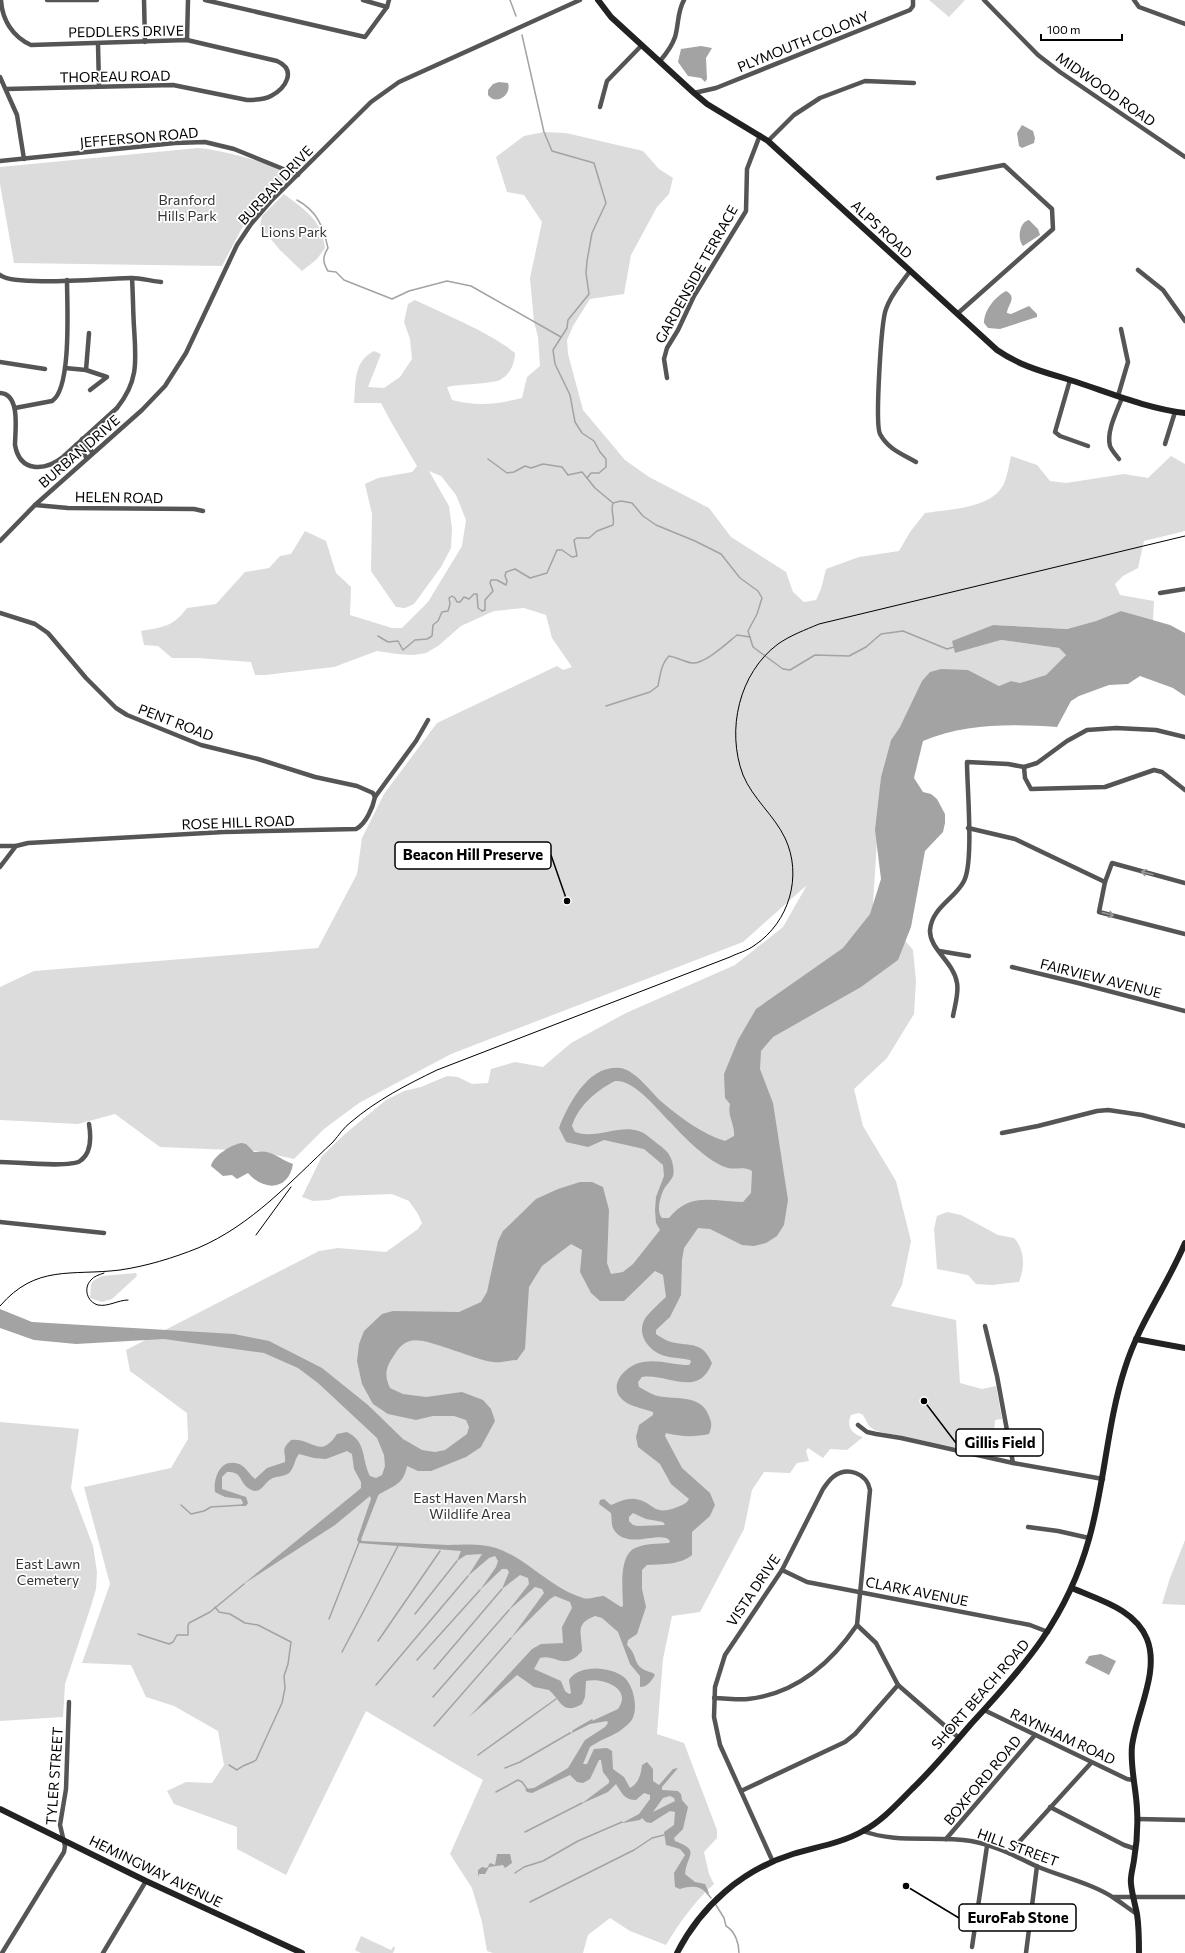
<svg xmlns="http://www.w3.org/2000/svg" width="1185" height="1953" font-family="Commissioner,sans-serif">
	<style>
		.green { fill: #dcdcdc }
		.water { fill: #a3a3a3; fill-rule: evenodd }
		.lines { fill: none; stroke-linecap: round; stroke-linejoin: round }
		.stream { stroke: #a3a3a3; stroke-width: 1.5 }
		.street { stroke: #555; stroke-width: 4.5 }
		.secondary { stroke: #222; stroke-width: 6 }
		.tram { stroke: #000; stroke-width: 1 }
		.oneway { stroke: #999 }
		.labels { text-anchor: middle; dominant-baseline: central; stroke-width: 3.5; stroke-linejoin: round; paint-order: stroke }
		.street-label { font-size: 14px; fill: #000; stroke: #fff }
		.park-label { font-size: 14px; fill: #333; stroke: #fff }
		.leader { fill: none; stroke: #000; stroke-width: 1.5 }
		.callout-dot { fill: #000; stroke: #fff; stroke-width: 1.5 }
		.callout { fill: #fff; stroke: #000; stroke-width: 1.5 }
		.callout-label { font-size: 15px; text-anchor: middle; font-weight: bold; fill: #000 }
	</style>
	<rect width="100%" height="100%" fill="#fff"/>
	<g class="green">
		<polygon points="929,0 965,0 949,17"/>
		<path d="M544,132L566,133L643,151L659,169L673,178L669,194L657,207L631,255L624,294L590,299L573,326L567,340L568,354L583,410L625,460L649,477L709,508L731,537L786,572L793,592L804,602L816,600L821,589L826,569L859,557L899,551L910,532L925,513C950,509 995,509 1005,481C1008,473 1009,464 1011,456L1037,465L1050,481L1066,483L1124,474L1148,478L1171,456L1185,464V531L1144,541L1138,568L1123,576L1115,584L1120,595L1154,601L1153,621L1121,611L1096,621L1067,629L993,625L953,641L955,653L1001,640L1059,648L1066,655L1046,675L1020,683L1011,681L999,686L968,670L900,727L891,740L881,777L873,904L913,950L916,981L914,1014L887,1058L854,1089L863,1126L896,1181L911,1241L902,1285L891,1306L956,1320L960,1383L982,1389L996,1386L1002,1419L995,1420L992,1455L876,1431L869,1426L863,1415L859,1413L851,1415C846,1427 852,1434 863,1437L847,1450L830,1449L823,1458L808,1448L806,1451L809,1461L797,1463L790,1473L764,1472L752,1490L744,1529L700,1612L672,1616L663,1659L657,1734L684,1743L717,1830V1838L704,1852L709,1874L714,1884C694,1902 680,1922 666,1945L630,1931L610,1918L588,1935L583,1953H493L487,1951L482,1922L472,1888L450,1854L483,1780L366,1711L286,1875L237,1849V1827L174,1804L167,1791L186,1782L212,1783L224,1765L218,1731L174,1706L146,1697L131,1665L82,1663L110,1584L84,1487L171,1468L188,1439L187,1413L130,1371L126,1350L319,1251L338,1248L386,1252L418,1229L422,1223L418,1214L409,1201L392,1194L341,1196L329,1200L313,1201L302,1197L322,1156L346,1133L386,1100L404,1091L421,1087L447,1076L458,1077L472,1084L488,1083L491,1069L515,1062L543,1067L571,1043L626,1013L735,965L783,927L807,885L743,942L451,1054L359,1103L324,1129L294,1159L258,1151L160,1147L115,1114L78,1124L0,1120V987L34,971L318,948L357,874L362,838L384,794L437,723L557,666L563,670L572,667L552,638L546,615L524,608L494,611L461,626L438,646L426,653L414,655L397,654L377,651L334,667L265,675H255L251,662L197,658H172L158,646L144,645L141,631C163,627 173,627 187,608L216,604L245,572L269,568L280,556L291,554L305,531L326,541L336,573L351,587L350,615L392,628H402L428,602L462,546L466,520L456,495L441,476L429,471L449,506L452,528L451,548L441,567L414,604L405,608L396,607L371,571L372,514L365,484L378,478L412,472L417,466C405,445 392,425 381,403H354C356,382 353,362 374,351L381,354L368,387L384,388L400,377L412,359L410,339L404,322L408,304L415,300C444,314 491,333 515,353C515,363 510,375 500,380C491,384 460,384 447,387L452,400C478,407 497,404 522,398L527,377L540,366L538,337L534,322L530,278L542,222L524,195L507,192L496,157L524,136Z"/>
		<path d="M198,148C215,149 280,163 288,178L242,228L222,266L14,263L0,184V167Z"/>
		<path d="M284,194C305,210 322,220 325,248L317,259L302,271L280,250L260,226L262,216Z"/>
		<path d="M947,1212L961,1215L998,1235L1014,1238C1025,1250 1025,1267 1019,1282L992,1285L976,1284L968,1275L937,1269L934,1229L937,1216Z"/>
		<polygon points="136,1273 137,1276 112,1299 102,1302 90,1298 91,1284 93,1281 102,1276"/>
		<polygon points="0,1422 79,1429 71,1488 93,1546 97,1572 96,1589 91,1606 65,1684 63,1717 0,1721"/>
		<polygon points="1185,1540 1185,1605 1162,1604 1170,1578"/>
		<polygon points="361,1936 391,1950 394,1946 395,1948 393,1953 361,1953 355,1950"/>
	</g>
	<g class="water">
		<polygon points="701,46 712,48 706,58 707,79 705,82 701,78 688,76 678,62 681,49"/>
		<path d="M499,82L508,83C512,95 496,106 488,95V90L493,84Z"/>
		<polygon points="1022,125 1033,131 1035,138 1034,143 1022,148 1019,146 1017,133"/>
		<path d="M1029,220L1038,229L1040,235L1023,246C1017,239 1019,222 1029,220Z"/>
		<path d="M1006,291C1018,297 1007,306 1007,313L1011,314L1029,306L1037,314V317L1000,329L988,328L984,323C984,310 995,297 1006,291Z"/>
		<path d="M1121,611L1170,625L1185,633V696L1173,688L1140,676L1128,684L1109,685L1079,696L1071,701L1057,727C1011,724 967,723 923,741L914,778L923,792L931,794L937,799L945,814V823L943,832L925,851L911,927L898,960L861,987L773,1037L761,1051L760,1069L773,1103L788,1200L784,1225L777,1236L766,1243L754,1246L742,1245L710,1229L698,1228L684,1248L682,1260L681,1295L670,1317L656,1330V1334C662,1338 668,1342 676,1343C694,1346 703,1343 712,1363C698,1399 668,1373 642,1377L638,1382L639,1387C645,1390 652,1395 658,1396C677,1400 701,1394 709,1416C712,1424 712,1426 709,1434C694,1437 682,1437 666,1433L665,1436L682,1468L710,1493L715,1505L710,1516L692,1532V1555C680,1565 662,1564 647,1565L642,1570V1589L646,1607L637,1634L628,1640L627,1645C640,1657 630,1667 653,1673L655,1675C651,1681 648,1687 640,1687V1676L630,1664L618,1632L602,1618L595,1616C574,1624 582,1633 582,1651C564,1672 556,1653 540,1658L534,1669L561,1681L565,1691L569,1694L571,1693L569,1680C579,1664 611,1666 625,1678C634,1687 639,1710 631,1721C618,1736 604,1737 590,1747L583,1764H587L594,1749L607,1748L612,1751L613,1769L624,1777L630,1788C639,1783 641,1774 642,1765L647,1762L653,1769V1781L659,1785L673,1769L678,1768L662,1787V1790L678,1791L681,1794L682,1800L688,1807L683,1829L674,1838L675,1841C701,1851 687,1854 685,1874L695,1882L705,1884L709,1893L707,1894C700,1885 690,1886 680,1889L675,1887L674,1873L685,1855L680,1849L666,1845L664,1832L674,1825L675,1812L670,1811L651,1823L646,1822L642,1818L640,1820L622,1823L639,1814L650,1799V1795L644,1793L636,1800C624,1800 622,1793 616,1784L608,1792L581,1804L609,1783V1780L603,1772L601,1760H599L590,1779L583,1783L577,1782L570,1775L532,1793L527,1792L525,1789L534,1788L568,1768L585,1740L605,1727L608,1723L607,1721L590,1724L568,1735L581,1726L618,1709C633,1688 602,1677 586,1681L585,1697L582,1704C562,1716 561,1700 549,1690L534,1687L517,1675L469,1717L532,1649L541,1644L563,1643L562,1627L572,1608L570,1602L555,1596L550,1599L511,1638L544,1593L542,1589L535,1587L508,1611L529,1584L528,1578L520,1575L502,1589L509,1572L507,1569H502L480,1590L496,1567L498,1561L495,1556L489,1558L468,1576L482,1554L466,1555L457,1561L461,1551L359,1543L357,1540L371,1499L370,1496L335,1525L242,1585L354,1494L361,1488V1482L354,1469L352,1454L347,1451L326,1459L314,1458L299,1454C294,1460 295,1467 289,1473C284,1477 276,1476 271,1479C263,1483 261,1497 248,1488C238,1480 243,1472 227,1472L222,1477V1489L246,1497L248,1503L246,1506H241L243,1503L241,1499L225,1497L215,1492C213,1479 220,1457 239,1464C246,1467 250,1475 255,1479L267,1468L285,1462C286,1450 280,1451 291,1440C313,1438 320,1460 337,1434L347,1432C367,1442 361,1458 370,1476L376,1478L382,1475L385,1466L384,1455L377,1438L318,1383L298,1368L264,1353L164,1339L76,1344L34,1340L0,1328V1309L32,1322L234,1334L269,1341L322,1368L368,1405L403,1439L422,1450L435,1452L445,1450L467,1434L469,1427L466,1420L454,1416H433L416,1420L388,1414L373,1404L362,1384L357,1361L359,1344L364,1331L382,1314L393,1311L459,1312L481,1302L487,1292L498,1241L503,1231L536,1199L558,1189L580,1182H592L603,1187L609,1210L607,1263L611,1274L623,1272L633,1264L660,1230L656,1223L655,1210L656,1197L664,1176L663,1165L644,1149L604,1140L588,1147L566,1142L559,1128C568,1104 589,1064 620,1068C636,1070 651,1093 663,1103C681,1118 702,1134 725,1141L734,1136C735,1124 727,1116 730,1104L725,1098L724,1074L738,1040L756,1009L843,948L870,914L881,879L875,830L881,777L891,740L900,727L922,681L930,672L941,669L968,670L999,686L1011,681L1020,683L1046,675L1066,655L1059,648L1001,640L955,653L952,641L993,625L1067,629L1096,621ZM615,1081C634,1079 658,1110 670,1122C683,1136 709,1163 728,1168C736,1170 743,1166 752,1171L751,1193L743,1202C713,1202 691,1191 669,1218H662C656,1212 660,1197 664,1189C666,1185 671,1181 673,1176C675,1170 672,1158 668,1153C663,1147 655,1142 649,1137C628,1118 599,1141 575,1132L572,1126C578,1106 597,1090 615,1081ZM571,1244L582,1250L580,1272L591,1293L600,1301H624L655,1271L663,1275L666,1297C659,1303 652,1310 646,1317C635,1333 648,1351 665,1356C672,1358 681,1358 690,1360L691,1362L689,1365C674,1365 658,1359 643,1362C624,1365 604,1389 627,1403C634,1407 645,1409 653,1412V1415L639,1425L636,1437L638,1447L660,1464L671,1484L689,1499C687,1503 684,1504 680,1506C652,1518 655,1502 635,1499C627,1498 619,1502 611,1505L604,1499L600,1500L599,1504L611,1513C612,1517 611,1524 613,1528C625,1552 662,1529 670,1541L669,1543C658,1544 646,1543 635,1548C618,1556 623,1592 623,1606L621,1607L604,1596C598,1596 588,1600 583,1598C550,1588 528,1559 496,1548C479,1543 465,1545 448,1545C419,1544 391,1542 362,1541L361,1539L377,1496C392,1485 403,1487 407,1466L418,1471H431L466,1457L481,1447L495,1421L491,1409L483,1400L462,1392L426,1397L403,1394L390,1388C385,1377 385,1370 391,1360C397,1351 400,1344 410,1341C425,1336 473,1360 493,1362C501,1363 510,1360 517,1360L525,1349L529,1287L542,1266ZM633,1513L646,1519L663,1522L665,1525L638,1526L633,1525L629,1521V1517ZM670,1796L674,1798L675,1801L653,1812L663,1798Z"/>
		<path d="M242,1143L246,1144L254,1152C272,1149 277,1158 293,1164C289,1190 264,1192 248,1173L237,1179L232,1175L223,1176L211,1166C213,1156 232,1144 242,1143Z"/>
		<polygon points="1101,1654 1116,1661 1109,1675 1085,1663 1089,1656"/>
		<polygon points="497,1854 510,1854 512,1863 505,1868 503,1865 489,1867 485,1874 479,1874 478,1877 478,1870 482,1867 487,1868 490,1863 495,1865"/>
	</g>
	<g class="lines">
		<g class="stream">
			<polyline points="510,0 516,16"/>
			<polyline points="522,35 544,132 552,151 594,163 606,203 592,233 587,261 586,273 589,294 568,320 567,328 553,350 555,364 570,395 575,422 582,433 594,441 600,452 606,459 606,467 599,473 591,473 587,478 595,488 613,503"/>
			<path d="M297,200C317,211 323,226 328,248C322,257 323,263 328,271L336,272L344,280L392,299L409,291L447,281L471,286L561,337"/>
			<polyline points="488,459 507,473 514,472 525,466 531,468 543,464 562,467 568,475 582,472 587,478"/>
			<path d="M378,636L388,642L398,641L403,650L415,640L427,639L432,636L433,625L438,621L442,612L448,611L450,604L449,598L452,596L455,598L457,602H460L464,597L469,599L474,594H477L478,608L482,611L485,610V600L493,591L490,583L491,580H497L506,585L507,581L505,576L506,572L515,569L530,578L547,573L557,550H562L572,557L577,556L574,540L577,538H589L597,531L613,525C615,517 610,511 613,503L621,501L632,503L643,516L656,525L695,541L721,554L740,578L758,591L762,598L757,614L748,631L753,647L783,669L790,670L815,655L849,656L866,647L881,634L903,631L947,649L954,647"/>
			<path d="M606,706L650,692L658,686C660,676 661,664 669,656C677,657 684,662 692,663C705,664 727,643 737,635L750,637"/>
			<polyline points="181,1505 191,1514 204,1511 211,1507 243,1505"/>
			<path d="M215,1607L219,1612L230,1614L245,1623L258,1625L291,1642L288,1664L284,1676L285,1688L282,1703L256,1760C250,1764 242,1765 237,1770L229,1765"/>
			<polyline points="415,1614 457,1561"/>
			<polyline points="329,1619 378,1494"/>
			<polyline points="138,1634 169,1644 173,1642 177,1635 188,1635 188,1626 189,1623 210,1612 244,1584"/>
			<polyline points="378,1641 440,1551"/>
			<polyline points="342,1652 398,1546"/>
			<polyline points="417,1660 480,1590"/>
			<polyline points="434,1669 502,1589"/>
			<polyline points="376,1685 468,1576"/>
			<polyline points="433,1697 509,1610"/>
			<polyline points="434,1726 511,1638"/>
			<polyline points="573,1731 592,1720"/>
			<polyline points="478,1755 556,1699"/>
			<polyline points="505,1768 520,1762 570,1733"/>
			<polyline points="496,1792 518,1780 522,1782 528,1790"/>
			<polyline points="525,1832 582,1803"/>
			<polyline points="515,1873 524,1867 543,1861 578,1841 622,1822"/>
			<polyline points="707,1893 711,1898"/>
			<polyline points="530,1902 634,1850 652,1838 664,1835"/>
			<path d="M716,1905L724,1918L726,1926C735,1931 739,1943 739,1953"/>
		</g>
		<g class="street">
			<path d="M1,0C2,20 13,37 31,45L187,40L277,61C297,70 286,88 271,96C264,100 255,100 247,100L173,85L6,89"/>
			<polyline points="47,0 97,0"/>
			<polyline points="144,0 145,42"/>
			<polyline points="205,0 365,37 387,7 389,0"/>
			<polyline points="363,0 387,7"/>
			<polyline points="984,0 1038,55 1060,72 1185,157"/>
			<polyline points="1134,0 1139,7 1185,24"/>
			<polyline points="187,40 188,0"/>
			<polyline points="98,44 99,86"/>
			<path d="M660,61C666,54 672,46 675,37C679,24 677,12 684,0"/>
			<polyline points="0,77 17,115 24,159"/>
			<polyline points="694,93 716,88 910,10 913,6 913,0"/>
			<polyline points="600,107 607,81 642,45"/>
			<polyline points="768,141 794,115 820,98 865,81 914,83"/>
			<polyline points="0,161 175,143 205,142 234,149 298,175"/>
			<polyline points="938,178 1004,165 1052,209 1053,229 957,314"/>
			<polyline points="1138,270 1163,290 1185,321"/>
			<path d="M910,271C901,284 891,294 886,309C881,322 875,424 880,434C888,449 902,454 916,462"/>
			<path d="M0,275C15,287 107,278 131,278C141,278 151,281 161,282"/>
			<polyline points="0,362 45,369"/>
			<polyline points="65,368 86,370 107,377 90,390"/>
			<polyline points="86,370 89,333"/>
			<polyline points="667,378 664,359 667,348 678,330 694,296 746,211 747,169 760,135"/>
			<polyline points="1070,380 1055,432 1060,436 1088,446"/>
			<path d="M0,393C21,394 15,431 15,445C20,473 45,471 63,457L117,408C139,381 136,360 134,327C133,311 133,294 132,278"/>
			<polyline points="1118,396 1128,362 1121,329"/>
			<path d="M15,408L52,401C72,389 67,304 67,280"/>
			<polyline points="82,439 93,453"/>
			<polyline points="1165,444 1175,412"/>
			<polyline points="76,445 87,458"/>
			<path d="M1119,459C1116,455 1112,451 1110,446C1106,432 1117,411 1122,398"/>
			<polyline points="35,505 68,508 194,509 203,511"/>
			<polyline points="0,541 35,505 142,410 165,386 186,353 237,245 251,224 271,201 371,102 399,82 580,0"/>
			<polyline points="1160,593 1185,589"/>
			<polyline points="0,613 35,624 48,633 86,678 116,708 127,715 201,745 258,759 315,777 357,786 373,793 375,797"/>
			<polyline points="1024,767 1025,778 1031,789 1105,787 1154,770 1162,772 1185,790"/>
			<polyline points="968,828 1015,839 1105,882"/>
			<polyline points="0,846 16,846"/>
			<path d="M0,867L16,846L28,843L224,832L356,829C366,824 373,807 375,797L416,741L428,720"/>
			<polyline points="1185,883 1112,863 1105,882 1099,912 1185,934"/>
			<polyline points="939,951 969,956"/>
			<polyline points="1012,967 1078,983 1185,1011"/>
			<path d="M953,1016C955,1005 959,993 957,983C954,962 929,949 930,930C932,907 955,899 964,881C974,862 967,787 967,762L1008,764L1024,767L1037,763L1067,741L1087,730L1116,728L1156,730L1185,737"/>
			<polyline points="1002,1133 1038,1126 1097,1111 1108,1110 1142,1115 1185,1126"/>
			<path d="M0,1162C15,1162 70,1168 80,1161C92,1153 91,1136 89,1124"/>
			<polyline points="0,1222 104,1233"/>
			<polyline points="985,1326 997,1376 1013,1463"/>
			<polyline points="858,1425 867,1432 876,1434 901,1438 1013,1463 1103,1479"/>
			<polyline points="1028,1527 1058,1531 1089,1538"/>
			<polyline points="782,1570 807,1582 1030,1625 1048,1632"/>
			<path d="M714,1698C725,1698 737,1700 748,1699C795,1694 831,1663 857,1625"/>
			<polyline points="984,1710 1127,1779 1133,1780"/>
			<polyline points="741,1791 845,1742 855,1734 898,1685"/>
			<polyline points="1050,1807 1124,1845 1136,1849"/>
			<polyline points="1137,1819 1185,1820"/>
			<path d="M863,1831C897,1844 935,1835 971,1841C994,1845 1015,1856 1036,1866C1062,1877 1091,1883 1114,1898C1122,1903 1129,1909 1137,1914"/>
			<polyline points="946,1839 1035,1735"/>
			<polyline points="1009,1853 1091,1763"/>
			<path d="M773,1862L720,1745L714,1717L715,1687L725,1655L782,1570L823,1489C826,1485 829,1480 833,1477C847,1466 867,1473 870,1490L857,1625L876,1643L898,1685L959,1738"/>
			<polyline points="1114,1897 1185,1897"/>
			<polyline points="972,1947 987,1846"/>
			<polyline points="2,1953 64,1852 65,1846 60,1825 66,1789 69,1702"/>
			<polyline points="103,1953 146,1881"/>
			<polyline points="1026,1953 1037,1866"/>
		</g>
		<g class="secondary">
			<path d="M598,0L611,17L694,93L707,104L768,141L997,350C1020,366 1044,372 1070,380C1108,392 1145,408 1185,413"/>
			<polyline points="1136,1339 1185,1348"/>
			<path d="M1072,1588C1099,1600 1135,1609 1147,1639C1160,1672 1136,1713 1132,1746C1130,1767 1136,1787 1137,1809C1138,1826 1137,1843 1134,1860C1133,1868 1130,1876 1131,1884C1132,1894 1135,1904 1137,1914C1139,1927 1139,1940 1139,1953"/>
			<polyline points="0,1809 146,1881 302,1953"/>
			<path d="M677,1953C701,1906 742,1870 793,1854C816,1847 842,1843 863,1831C882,1821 897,1804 912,1789C933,1769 952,1746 971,1724C1025,1666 1067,1618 1089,1539C1105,1483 1107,1423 1125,1368C1139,1323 1167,1286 1185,1243"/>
		</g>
		<g class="tram">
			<polyline points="256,1235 291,1187"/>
			<path d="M104,1273C99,1275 94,1276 91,1280C83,1288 87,1302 98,1305C108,1307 118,1300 128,1300"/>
			<path d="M0,1306C36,1264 71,1276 120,1270C147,1266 173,1258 198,1248C252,1225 291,1181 333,1142C339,1135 344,1127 351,1122C377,1100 406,1085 437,1070L730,957C738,953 747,951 755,945C789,922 803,876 785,838C774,815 753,799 743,775C726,730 739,673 778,644C791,635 805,630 819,624L1185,536"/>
		</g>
	</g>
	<defs><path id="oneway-shaft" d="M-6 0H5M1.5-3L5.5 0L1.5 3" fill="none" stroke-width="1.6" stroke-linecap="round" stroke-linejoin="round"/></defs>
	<g class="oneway">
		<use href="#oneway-shaft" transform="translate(1147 873) rotate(-165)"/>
		<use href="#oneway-shaft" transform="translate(1108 914) rotate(15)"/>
	</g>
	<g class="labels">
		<g class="street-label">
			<text transform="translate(126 31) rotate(-1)">PEDDLERS DRIVE</text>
			<text transform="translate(803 41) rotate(-22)">PLYMOUTH COLONY</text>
			<text transform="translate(115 76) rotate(-1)">THOREAU ROAD</text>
			<text transform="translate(1106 89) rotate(35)">MIDWOOD ROAD</text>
			<text transform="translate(139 137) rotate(-5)">JEFFERSON ROAD</text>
			<text transform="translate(275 185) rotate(-47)">BURBAN DRIVE</text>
			<text transform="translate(882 229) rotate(43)">ALPS ROAD</text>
			<text transform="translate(696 274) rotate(-61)">GARDENSIDE TERRACE</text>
			<text transform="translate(79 451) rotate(-41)">BURBAN DRIVE</text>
			<text transform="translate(119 497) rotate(1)">HELEN ROAD</text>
			<text transform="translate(176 722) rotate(21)">PENT ROAD</text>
			<text transform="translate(238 822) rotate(-2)">ROSE HILL ROAD</text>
			<text transform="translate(1101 978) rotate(14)">FAIRVIEW AVENUE</text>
			<text transform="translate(753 1590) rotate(-56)">VISTA DRIVE</text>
			<text transform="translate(917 1591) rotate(11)">CLARK AVENUE</text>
			<text transform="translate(980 1694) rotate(-49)">SHORT BEACH ROAD</text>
			<text transform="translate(1063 1736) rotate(25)">RAYNHAM ROAD</text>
			<text transform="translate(54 1776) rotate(-86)">TYLER STREET</text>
			<text transform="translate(982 1780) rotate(-50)">BOXFORD ROAD</text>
			<text transform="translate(1018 1847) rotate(20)">HILL STREET</text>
			<text transform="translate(156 1871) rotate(26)">HEMINGWAY AVENUE</text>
		</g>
		<g class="park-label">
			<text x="187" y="199">Branford<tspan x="187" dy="16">Hills Park</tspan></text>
			<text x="294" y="231">Lions Park</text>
			<text x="470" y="1497">East Haven Marsh<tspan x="470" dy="16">Wildlife Area</tspan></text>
			<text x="48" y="1563">East Lawn<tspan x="48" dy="16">Cemetery</tspan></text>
		</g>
	</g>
	<path class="leader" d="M567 901L551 855M924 1401L956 1443M906 1886L959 1918"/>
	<g class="callout-dot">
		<circle cx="567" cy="901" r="4"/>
		<circle cx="924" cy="1401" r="4"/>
		<circle cx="906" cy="1886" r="4"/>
	</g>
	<g class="callout">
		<rect x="395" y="842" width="156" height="27" rx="4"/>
		<rect x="956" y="1429" width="87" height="27" rx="4"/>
		<rect x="959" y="1904" width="117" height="27" rx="4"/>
	</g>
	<g class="callout-label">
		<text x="473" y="860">Beacon Hill Preserve</text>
		<text x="1000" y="1448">Gillis Field</text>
		<text x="1018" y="1923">EuroFab Stone</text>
	</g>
	<path d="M1041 34v6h81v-6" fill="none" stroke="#000000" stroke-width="2"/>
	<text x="1047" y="34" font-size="12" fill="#000000" stroke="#ffffff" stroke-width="3" paint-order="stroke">100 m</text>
</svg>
